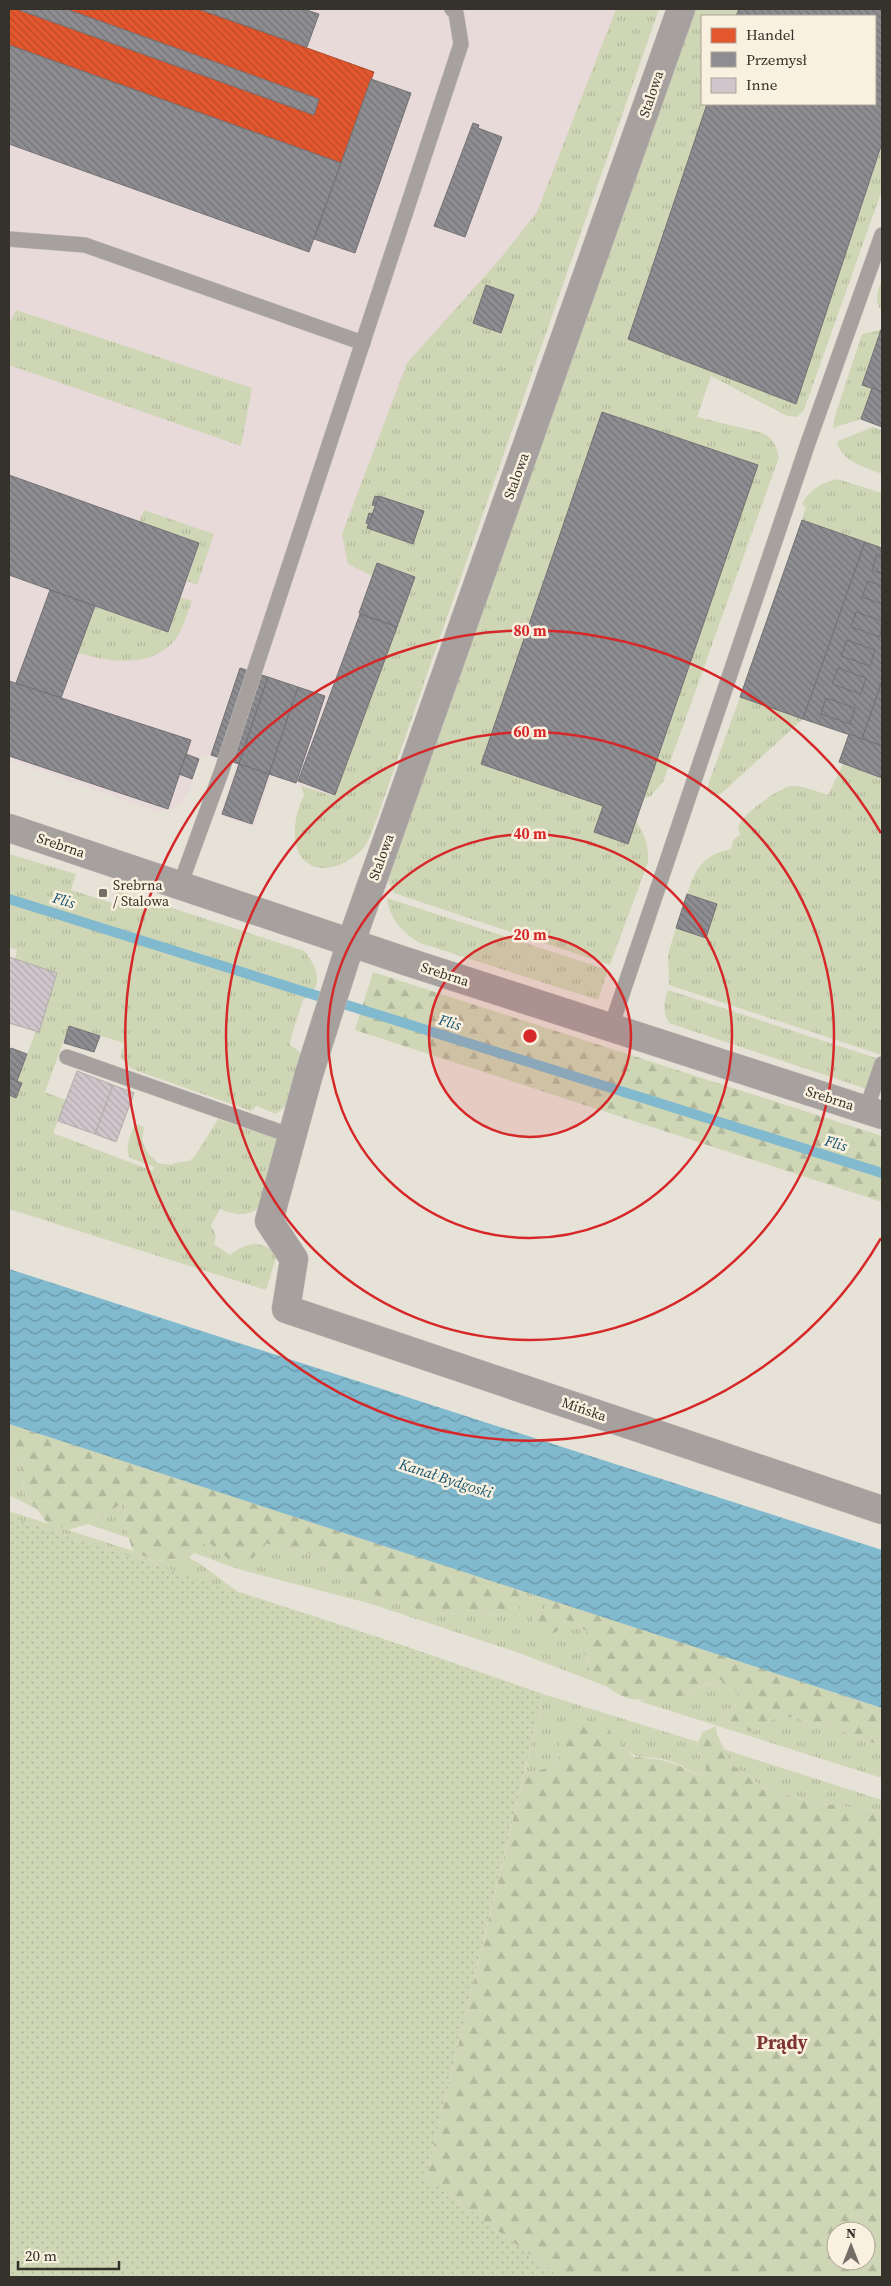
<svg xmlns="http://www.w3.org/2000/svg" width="891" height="2286" font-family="'Source Serif 4',serif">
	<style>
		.industrial { fill: #e9dada }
		.grass { fill: url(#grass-tufts); fill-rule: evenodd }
		.forest { fill: url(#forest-firs); fill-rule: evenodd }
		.garden { fill: url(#garden-dots) }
		.water { fill: url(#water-waves) }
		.shops { fill: url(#shops-back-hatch); stroke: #b04c2d }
		.industry { fill: url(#industry-back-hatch); stroke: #737173 }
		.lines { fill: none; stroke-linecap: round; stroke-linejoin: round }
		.stream { stroke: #81b9ce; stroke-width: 10 }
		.building { fill: url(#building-back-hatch); stroke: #b1adab }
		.service-casing { stroke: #c2beb7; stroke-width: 16 }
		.minor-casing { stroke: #c2beb7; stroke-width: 29 }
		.service { stroke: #a6a19f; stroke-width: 15 }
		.minor { stroke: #a6a19f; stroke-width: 28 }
		.ring { fill: none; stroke: #d62828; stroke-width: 2.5 }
		.poi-dot { fill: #736f68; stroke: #faf0df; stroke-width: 2 }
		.labels { text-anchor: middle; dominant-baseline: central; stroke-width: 5; stroke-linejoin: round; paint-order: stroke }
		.street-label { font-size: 14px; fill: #35312b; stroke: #faf0df }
		.poi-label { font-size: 14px; fill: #35312b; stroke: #faf0df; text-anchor: start }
		.water-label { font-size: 15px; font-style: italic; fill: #16576f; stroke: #faf0df }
		.district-label { font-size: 19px; font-weight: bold; fill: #7c352f; stroke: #faf0df }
		.centre { fill: #d62828; stroke: #faf0df; stroke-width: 2.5 }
		.ring-label { font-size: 15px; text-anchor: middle; font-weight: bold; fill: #d62828; stroke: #faf0df; stroke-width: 5; stroke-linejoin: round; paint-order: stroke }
	</style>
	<defs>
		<pattern id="grass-tufts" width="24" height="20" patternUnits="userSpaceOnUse" patternTransform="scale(1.25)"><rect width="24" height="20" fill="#cfd6b5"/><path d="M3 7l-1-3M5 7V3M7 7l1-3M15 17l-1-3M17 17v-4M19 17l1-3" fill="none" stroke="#b2b89c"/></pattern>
		<pattern id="forest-firs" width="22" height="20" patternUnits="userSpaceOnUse" patternTransform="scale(1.25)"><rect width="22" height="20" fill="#cfd6b5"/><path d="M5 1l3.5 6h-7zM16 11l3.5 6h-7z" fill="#b2b89c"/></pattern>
		<pattern id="garden-dots" width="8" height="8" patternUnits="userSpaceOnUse" patternTransform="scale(1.25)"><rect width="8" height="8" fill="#cfd6b5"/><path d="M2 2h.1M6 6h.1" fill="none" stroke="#b2b89c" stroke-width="1.8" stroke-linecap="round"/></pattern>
		<pattern id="water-waves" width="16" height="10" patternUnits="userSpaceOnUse" patternTransform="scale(1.25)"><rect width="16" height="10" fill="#81b9ce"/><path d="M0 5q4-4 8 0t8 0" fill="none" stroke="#6a97a7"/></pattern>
		<pattern id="shops-back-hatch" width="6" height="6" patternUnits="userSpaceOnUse" patternTransform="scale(1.25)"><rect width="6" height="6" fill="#e4572e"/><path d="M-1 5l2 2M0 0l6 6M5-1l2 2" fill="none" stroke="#ba4927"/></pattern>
		<pattern id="industry-back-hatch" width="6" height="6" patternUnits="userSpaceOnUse" patternTransform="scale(1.25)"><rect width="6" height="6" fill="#8d8d92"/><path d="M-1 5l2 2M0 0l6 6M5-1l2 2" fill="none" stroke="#747477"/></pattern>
		<pattern id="building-back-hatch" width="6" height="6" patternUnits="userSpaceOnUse" patternTransform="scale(1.25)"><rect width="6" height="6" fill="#cfc5cb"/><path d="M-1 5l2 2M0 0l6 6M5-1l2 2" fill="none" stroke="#b2aaae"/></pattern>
	</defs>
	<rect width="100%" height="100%" fill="#e7e2d8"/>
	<polygon class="industrial" points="9,9 626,9 344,800 271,776 254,827 220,816 236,765 202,754 189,791 183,801 172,809 158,812 9,760"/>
	<g class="grass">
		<path d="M616,9H659L376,821C372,829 370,839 365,846C352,863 319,879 302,858C289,842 296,810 304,795L301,786L334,796L335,795L415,578L377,563L372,576L348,564L342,534L407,363L499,260L537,212Z"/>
		<path d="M690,9H882V190L804,410L797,417L787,416L711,376L697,417L763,433C773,439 776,445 779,457L663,782L651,796L641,799L632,816C644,831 649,843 648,862L610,965L394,893L387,879ZM702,16H875V104H702Z"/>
		<path d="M882,279V311C873,300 878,291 882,279Z"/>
		<polygon points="16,310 252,388 241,446 9,365 9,324"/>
		<polygon points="881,330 862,385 872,388 861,419 833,428 836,413 862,334"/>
		<path d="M873,427L882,430V474C865,467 843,462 837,443L838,441Z"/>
		<path d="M837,479L882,493V541L880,547L802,520L806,507L802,505C807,491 823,482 837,479Z"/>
		<polygon points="144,510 214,534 197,585 187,581 199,543 139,523"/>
		<path d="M180,597L192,601C187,613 183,629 175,640C150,669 110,662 78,653L95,606L167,632Z"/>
		<polygon points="740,697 803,719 723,792 718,795 712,795 708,791 708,785"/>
		<path d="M843,764L882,778V1055L669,985L668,954L676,928L706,938L717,904L687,894C696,869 702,855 731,849L734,839L740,835L738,827C742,815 780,786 793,786C805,786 817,792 828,795Z"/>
		<path d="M9,854L76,874L71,890L112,903L117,890L304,951C318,967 325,987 303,1000L290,1041V1045L303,1054L288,1104L276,1114L257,1106L251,1111L132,1069L120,1057L124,1043L69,1026L45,1092L66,1100L53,1133L153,1171L154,1167L130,1158C124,1147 131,1134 135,1124L144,1127L142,1141L148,1153L158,1163L171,1165L175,1163L189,1161L195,1156L218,1119L277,1139L263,1205C248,1217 238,1216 220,1209L211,1225L216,1236L214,1244L230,1255C247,1242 261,1239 277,1255L266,1290L9,1209V1095L16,1098L22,1083L17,1081L36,1031L39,1032L57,973L15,959L17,950L9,947Z"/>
		<path d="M387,898L608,970L598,1000L420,943C402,932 390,920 387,898Z"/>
		<path d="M668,990L882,1060V1094L669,1023C662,1012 664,1002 668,990Z"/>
		<polygon points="21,1454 24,1492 37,1509 9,1495 9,1457"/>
		<polygon points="125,1502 124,1524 129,1538 87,1524"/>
		<polygon points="9,1511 133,1551 155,1561 189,1558 199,1563 238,1592 9,1517"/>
		<path d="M207,1541L264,1543L308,1553L380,1598L430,1613L514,1615L527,1592L549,1599L545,1609L532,1613L559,1630L566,1620L576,1623L587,1632L580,1649C592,1661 595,1677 608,1687L522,1654L368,1603L238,1569L194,1553Z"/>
		<path d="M722,1680L739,1693L735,1706L723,1714C729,1725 740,1729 752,1732L773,1719L795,1717L812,1725L825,1724L868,1742L882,1744V1778L639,1701L663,1694L671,1699C689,1694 703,1683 722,1680Z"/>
		<path d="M543,1694L698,1742L696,1746L705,1765L706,1774L698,1776C687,1769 675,1761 662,1759C641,1755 641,1763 623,1746L559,1745V1757L555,1766L524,1774Z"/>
		<polygon points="723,1749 882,1800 882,1813 804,1800 765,1789 731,1764"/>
	</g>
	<g class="forest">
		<polygon points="373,972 882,1136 882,1202 355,1030"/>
		<polygon points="9,1424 527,1592 515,1615 429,1613 380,1598 308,1553 264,1543 253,1558 231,1561 207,1541 189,1558 155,1561 133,1551 124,1524 125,1502 87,1524 68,1530 48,1524 24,1492 21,1454 9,1457"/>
		<path d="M549,1599L882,1708V1744L868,1742L825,1724L812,1725L795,1717L773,1719L752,1732C740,1729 729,1725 723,1714L735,1706L739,1693L721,1680C703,1683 688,1694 670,1700L663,1694C630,1708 615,1694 590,1672L589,1659L580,1649V1641L587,1632L576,1623L566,1620L559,1630L548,1636L539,1634L533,1623L532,1613L545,1609Z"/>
		<path d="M583,1720L604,1726L634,1757C663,1759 673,1761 698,1776L706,1774L705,1765L696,1746L703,1732L716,1726L717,1734L731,1764L765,1789L804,1800L882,1813V2277H560L426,2178L524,1774L555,1766L559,1757V1745L566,1727ZM836,2231H866V2261H836Z"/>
	</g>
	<polygon class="garden" points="9,1517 399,1644 543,1694 426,2178 560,2277 9,2277"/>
	<polygon class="water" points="9,1269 882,1550 882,1708 9,1424"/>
	<polygon class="shops" points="9,9 198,9 374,72 341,163 9,45"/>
	<g class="industry">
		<polygon points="16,9 66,9 319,99 314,115"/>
		<polygon points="198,9 303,9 319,14 307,47"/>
		<polygon points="739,9 882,9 882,143 796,404 628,339 707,104 875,104 875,16 736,16"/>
		<polygon points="9,45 341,163 309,252 9,144"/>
		<polygon points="371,79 411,93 355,253 314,239"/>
		<polygon points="473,123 479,125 478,128 502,137 465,237 434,226"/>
		<polygon points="486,285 514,295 501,333 473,323"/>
		<polygon points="882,327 882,392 862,385"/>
		<polygon points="872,388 882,392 882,427 861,419"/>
		<polygon points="602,412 758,465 628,844 594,832 603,806 481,764"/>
		<polygon points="9,475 199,543 168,632 9,575"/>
		<polygon points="375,496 379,497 376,506 372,505"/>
		<polygon points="379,496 424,511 413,544 367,528"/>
		<polygon points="369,513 373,514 369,524 366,523"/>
		<polygon points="802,520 865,542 803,719 740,697"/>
		<polygon points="865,542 882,548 882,681 862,739 803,719"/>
		<polygon points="877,554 882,556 882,574 872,570"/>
		<polygon points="377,563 415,577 397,627 359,613"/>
		<polygon points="868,581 882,586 882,604 862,597"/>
		<polygon points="50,590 95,606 61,698 16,683"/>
		<polygon points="856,612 882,621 880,637 851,627"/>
		<polygon points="360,614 397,627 335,795 298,781"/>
		<polygon points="847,640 875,650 870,666 841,656"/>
		<polygon points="240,668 268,677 239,764 211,755"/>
		<polygon points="838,668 866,678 861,694 832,684"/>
		<polygon points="268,677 298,687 269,774 239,764"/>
		<polygon points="9,681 191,740 168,809 9,756"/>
		<polygon points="882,681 882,746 862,739"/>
		<polygon points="298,687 325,696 296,783 269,774"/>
		<polygon points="826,698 855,708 850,724 821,714"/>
		<polygon points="849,734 882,746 882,778 839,762"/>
		<polygon points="186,754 199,759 192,779 179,774"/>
		<polygon points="239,764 269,774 252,824 222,814"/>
		<polygon points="687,894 717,904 706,938 676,928"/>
		<polygon points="69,1026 100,1036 94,1052 64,1043"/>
		<polygon points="11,1048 27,1054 17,1081 9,1078 9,1055"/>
		<polygon points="9,1078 22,1083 16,1098 9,1095"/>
	</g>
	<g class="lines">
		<polyline class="stream" points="9,899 882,1173"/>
	</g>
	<g class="building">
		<polygon points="9,957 57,973 39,1032 9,1023"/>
		<polygon points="77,1071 113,1085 95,1134 58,1121"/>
		<polygon points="113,1085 134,1093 116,1142 95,1134"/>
	</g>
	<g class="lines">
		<defs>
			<g id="service">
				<polyline points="9,239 85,245 363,343"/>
				<polyline points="180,885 222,770 461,44 456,13 452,9"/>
				<polyline points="611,1027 808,443 882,235"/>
				<polyline points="67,1057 292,1136"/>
				<polyline points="866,1110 882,1064"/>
			</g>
			<g id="minor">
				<polyline points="681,9 351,942 309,1074 269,1221 294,1259 286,1309 882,1510"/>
				<polyline points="9,828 405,961 882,1115"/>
			</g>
		</defs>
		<use href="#service" class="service-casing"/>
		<use href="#minor" class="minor-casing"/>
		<use href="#service" class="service"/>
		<use href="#minor" class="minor"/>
	</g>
	<circle cx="530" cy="1036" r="101" fill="#d62828" fill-opacity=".12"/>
	<g class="ring">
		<circle cx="530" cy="1036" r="101"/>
		<circle cx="530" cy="1036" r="202"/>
		<circle cx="530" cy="1036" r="304"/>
		<path d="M881 1238A405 405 0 1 1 881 833"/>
	</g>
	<rect class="poi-dot" x="98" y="888" width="10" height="10" rx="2.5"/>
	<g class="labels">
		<g class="street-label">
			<text transform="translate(651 94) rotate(-71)">Stalowa</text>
			<text transform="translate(516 476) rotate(-70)">Stalowa</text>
			<text transform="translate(61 845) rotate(19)">Srebrna</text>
			<text transform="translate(381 857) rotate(-70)">Stalowa</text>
			<text transform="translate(445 974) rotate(18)">Srebrna</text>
			<text transform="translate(830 1098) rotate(18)">Srebrna</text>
			<text transform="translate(584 1409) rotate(19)">Mińska</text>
		</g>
		<g class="poi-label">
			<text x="113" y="885">Srebrna<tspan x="113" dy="16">/ Stalowa</tspan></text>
		</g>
		<g class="water-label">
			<text transform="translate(64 900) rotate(17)">Flis</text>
			<text transform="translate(450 1022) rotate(17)">Flis</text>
			<text transform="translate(836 1143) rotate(17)">Flis</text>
			<text transform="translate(446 1478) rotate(18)">Kanał Bydgoski</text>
		</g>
		<g class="district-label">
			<text x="782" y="2042">Prądy</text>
		</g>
	</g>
	<circle cx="530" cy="1036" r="8" class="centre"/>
	<g class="ring-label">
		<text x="530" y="636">80 m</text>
		<text x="530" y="737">60 m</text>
		<text x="530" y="839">40 m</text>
		<text x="530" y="940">20 m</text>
	</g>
	<rect width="891" height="2286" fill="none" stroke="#35312b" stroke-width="20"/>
	<rect x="701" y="15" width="175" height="90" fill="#faf0df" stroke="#aba497"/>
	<rect x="711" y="28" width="25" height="15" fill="#e4572e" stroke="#aba497"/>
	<text x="746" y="40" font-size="15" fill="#35312b">Handel</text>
	<rect x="711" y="52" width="25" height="15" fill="#8d8d92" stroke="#aba497"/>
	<text x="746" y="65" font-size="15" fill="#35312b">Przemysł</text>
	<rect x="711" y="78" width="25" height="15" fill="#cfc5cb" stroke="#aba497"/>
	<text x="746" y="90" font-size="15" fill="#35312b">Inne</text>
	<g transform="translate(851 2246)"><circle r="24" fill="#faf0df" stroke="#aba497"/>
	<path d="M0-4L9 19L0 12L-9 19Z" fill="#736f68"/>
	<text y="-8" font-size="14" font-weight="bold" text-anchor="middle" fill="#35312b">N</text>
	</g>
	<path d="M18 2261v8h101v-8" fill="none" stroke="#35312b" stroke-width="2.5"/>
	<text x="25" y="2261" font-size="15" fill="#35312b" stroke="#faf0df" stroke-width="4" paint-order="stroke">20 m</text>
</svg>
